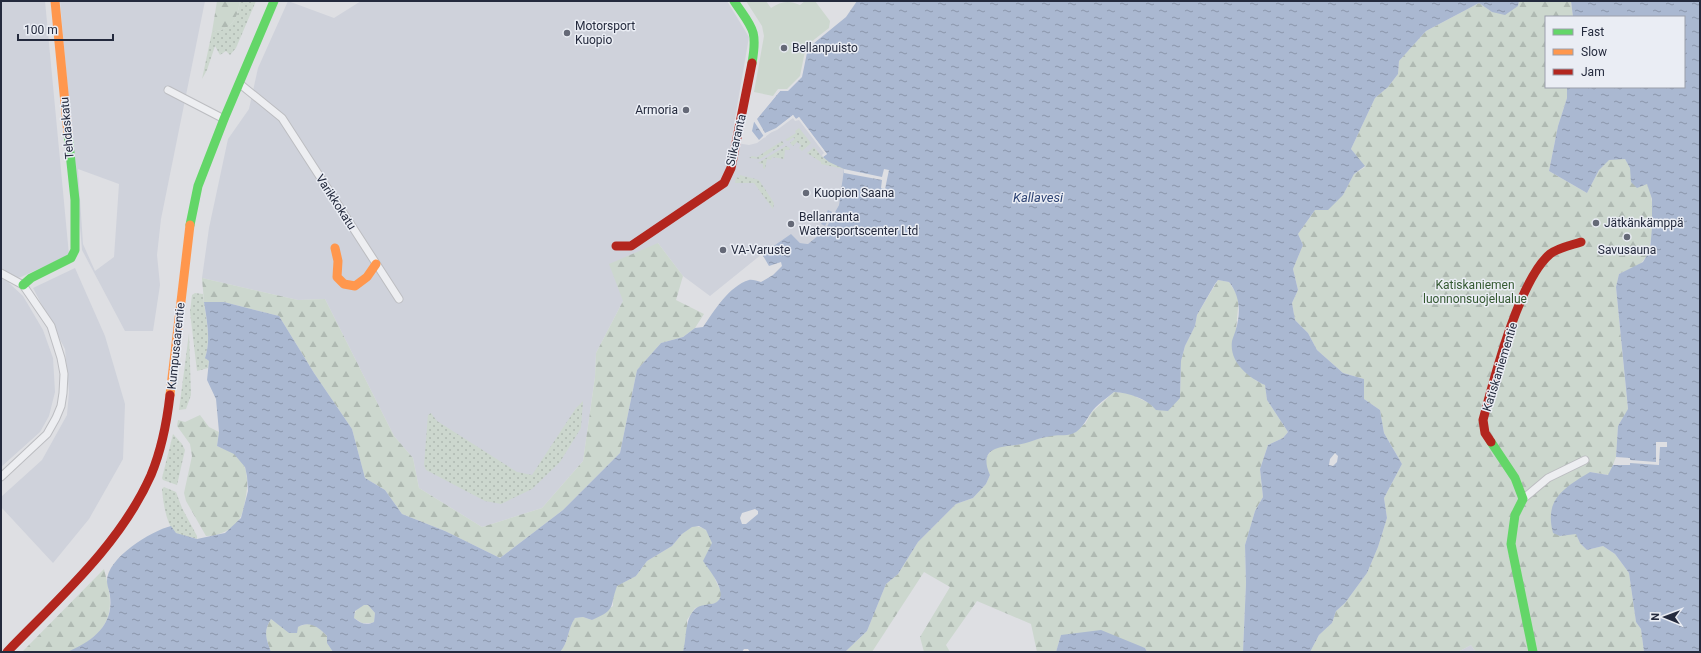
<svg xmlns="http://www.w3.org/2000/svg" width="1701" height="653" font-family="Roboto,sans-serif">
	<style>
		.built { fill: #cfd2db; fill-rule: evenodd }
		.grass { fill: url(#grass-dots) }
		.forest { fill: url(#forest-firs) }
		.pitch { fill: #ccd7ce }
		.water { fill: url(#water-ripples); fill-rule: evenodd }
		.pier { fill: #dedfe3 }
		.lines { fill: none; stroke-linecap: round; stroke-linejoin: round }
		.street-casing { stroke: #bcbdc1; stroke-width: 9 }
		.street { stroke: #edeef1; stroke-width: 7 }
		.fast { stroke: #63d668; stroke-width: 9 }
		.slow { stroke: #ff974d; stroke-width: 9 }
		.jam { stroke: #b3261e; stroke-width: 9 }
		.poi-dot { fill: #656977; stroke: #eaedf4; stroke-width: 1.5 }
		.labels { text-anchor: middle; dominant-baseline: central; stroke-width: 3; stroke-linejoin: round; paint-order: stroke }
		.poi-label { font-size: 12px; fill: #242a3d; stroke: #eaedf4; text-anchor: start }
		.street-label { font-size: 12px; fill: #242a3d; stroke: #eaedf4 }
		.park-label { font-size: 12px; fill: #345931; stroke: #eaedf4 }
		.water-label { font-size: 13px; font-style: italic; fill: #2d4373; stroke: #eaedf4 }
	</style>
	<defs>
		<pattern id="grass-dots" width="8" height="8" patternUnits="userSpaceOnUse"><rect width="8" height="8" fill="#ccd7ce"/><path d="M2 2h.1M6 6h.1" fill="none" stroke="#afb9b2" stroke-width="1.8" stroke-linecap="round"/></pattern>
		<pattern id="forest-firs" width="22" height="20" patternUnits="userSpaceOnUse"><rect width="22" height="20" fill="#ccd7ce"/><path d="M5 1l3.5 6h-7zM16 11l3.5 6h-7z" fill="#afb9b2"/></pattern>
		<pattern id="water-ripples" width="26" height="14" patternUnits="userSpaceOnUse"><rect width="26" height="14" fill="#aab8d1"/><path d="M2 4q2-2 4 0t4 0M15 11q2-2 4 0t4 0" fill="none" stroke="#8a96ab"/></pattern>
	</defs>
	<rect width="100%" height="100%" fill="#dedfe3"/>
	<g class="built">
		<polygon points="1,1 45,1 69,255 21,277 12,279 9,283 23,296 43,330 53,358 55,392 49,416 40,432 1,467"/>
		<path d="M60,1H205L161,219L157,255L160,285L153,331H125L82,250ZM78,169L119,184L114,257L95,271L83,244Z"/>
		<polygon points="288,1 334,18 361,1 727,1 749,37 731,142 749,145 757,143 793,116 799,117 844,169 839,205 825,230 809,244 800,243 791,235 762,254 710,296 683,276 658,243 623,301 596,353 595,377 583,461 542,508 482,527 419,488 413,458 394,436 325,299 298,300 202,278 209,228 228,139 249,109 258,68"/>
		<polygon points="75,268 105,336 125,404 123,459 89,519 53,563 1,507 1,497 42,460 67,415 69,392 65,349 33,288"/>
		<polygon points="1471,645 1476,652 1458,652"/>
	</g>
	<g class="grass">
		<path d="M240,1H256L236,48L230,55L226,51L220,55L215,46L207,70L202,79L212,32C232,29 237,20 240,1Z"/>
		<polygon points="799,128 811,143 802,151 799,148 801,145 797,142 793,146 790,143 795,139 794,137 788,141 785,140 796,133 795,131"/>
		<polygon points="782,141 784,144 760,159 749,158 752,156 757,157"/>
		<polygon points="786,146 790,148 789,150 785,150 784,159 772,157 771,160 767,159 765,169 763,168 763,164 758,163"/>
		<polygon points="814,147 822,157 844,169 821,164 821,162 807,153"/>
		<polygon points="740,175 759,180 774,203 773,209 754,183 735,183 736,177 739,178"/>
		<path d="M195,293L203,294C205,316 212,336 205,358L209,361L208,368L197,371L190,312L192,295Z"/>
		<polygon points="189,333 191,395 186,409 179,410"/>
		<polygon points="583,401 581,428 560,462 532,489 501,504 485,501 426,470 424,465 428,415 431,413 437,421 517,472 532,475 576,408"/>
		<polygon points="173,434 182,444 185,450 177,485 163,480 162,478"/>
		<path d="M164,487L176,492L182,508L197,536V539C192,537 180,535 176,533C166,526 163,500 162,489Z"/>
	</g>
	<g class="forest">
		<path d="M217,1H240C237,20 232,29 212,32Z"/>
		<path d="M1519,1H1571L1573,17H1546V87H1567V98L1558,126L1549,171L1587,193L1599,170L1609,159H1625C1631,170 1642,175 1647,184C1656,200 1655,247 1643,261C1639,267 1626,270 1619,274L1616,287L1628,410L1618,426L1616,457L1609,475L1590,472L1560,536L1576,533L1580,543L1587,550L1603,546L1615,554L1629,573L1636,622L1641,629L1644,652H1476L1471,645L1458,652H1310L1319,635L1332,623L1336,611L1345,603L1367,573L1378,547L1387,518L1384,498L1402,464L1384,433L1380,410L1364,399V379L1343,373L1317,350L1308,333L1295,320L1292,303L1298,290L1293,269L1303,245L1298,234L1315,210L1343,195L1354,174L1365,167L1351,149L1375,98L1388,87L1398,74L1399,61L1426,31L1479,3L1492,12L1518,6Z"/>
		<polygon points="658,243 683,276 676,300 704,314 695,328 683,337 661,343 637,370 620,453 563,510 500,558 445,531 402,514 385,490 365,478 352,429 314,373 279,316 224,302 204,302 202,278 298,300 325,299 394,436 413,458 419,488 482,527 542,508 583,461 595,377 596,353 623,301 609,264"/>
		<polygon points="1218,280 1229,282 1239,298 1236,329 1255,380 1265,385 1267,400 1288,432 1283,438 1268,445 1260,469 1263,497 1255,511 1245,545 1246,583 1243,652 1147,652 1145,648 1061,635 1056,652 1037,652 1031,624 977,601 946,645 950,652 924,652 920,637 950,587 924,572 872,652 845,652 867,631 886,584 898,574 918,542 956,504 973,498 986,484 990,475 985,465 987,456 994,448 1005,445 1016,445 1052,435 1066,435 1085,424 1092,412 1114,392 1128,393 1151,404 1180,398 1181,361 1185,346 1195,326 1197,315"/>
		<path d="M200,415L209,427L219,432L217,446C222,449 230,450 235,454C251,466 248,489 244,506C243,510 242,515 240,518C233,530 219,536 206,536L186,501L184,493L192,456L190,444L177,426L178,420L185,422Z"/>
		<path d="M692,526C723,526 708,564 716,581C717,585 720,588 722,592L720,599L716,603L695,608L687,620V639L683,652H560C569,642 567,630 575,618L583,617L592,620L613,606V596L616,586L636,576L647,561L672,546L682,534Z"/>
		<path d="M104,569C111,597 117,619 91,639C84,645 74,651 66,652C52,653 36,652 22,652Z"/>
		<path d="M367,604L375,613L374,622L371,623H362L354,618C354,610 360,605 367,604Z"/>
		<path d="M271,619C275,622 280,626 285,627C305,631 306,613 327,636V643L333,652H271C266,638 263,632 271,619Z"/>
	</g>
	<path class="pitch" d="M746,1H766L771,8C781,1 789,0 800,5L805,1H815L830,21L829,28L806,46L800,76L787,89H778L773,96L754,92L764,36L762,26Z"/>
	<g class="water">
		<path d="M857,1H1519L1518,6L1505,15L1492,12L1479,3L1426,31L1399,61L1398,74L1388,87L1375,98L1351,149L1365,166L1354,174L1343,195L1328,210H1315L1298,234L1303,245L1293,269L1298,290L1292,303L1295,320L1308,333L1317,350L1343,373L1364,379V399L1380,410L1384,433L1402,464L1384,498L1387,518L1378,547L1367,573L1345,603L1336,611L1332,623L1319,635L1310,652H1243L1246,583L1245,545L1255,511L1263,497L1260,469L1268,445L1283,438L1288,432L1267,400L1265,385C1248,377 1229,362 1232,341C1233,337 1235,333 1236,329C1241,312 1240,296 1229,282L1218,280L1215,284L1197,315L1195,326L1185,346L1181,361L1180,398L1168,411L1156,410C1146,398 1129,393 1114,392C1107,398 1096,405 1091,413C1086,420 1083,427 1076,432C1068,437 1060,434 1052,436C1039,437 1028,444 1016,445C995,447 979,450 990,475L986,484L973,498L956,504L918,542L898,574L886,584L867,631L845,652H750L748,649H744L742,652H683C687,638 684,620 695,609C700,604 710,605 715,603C731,595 709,570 703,561L712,543L706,530L699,526L692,527L682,534L672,546L647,561L636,576L617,586C609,608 617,609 592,620L583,617L575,618C567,630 569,642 560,652H333L327,643V636C319,627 309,620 298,627L297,633H289L271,619C263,632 266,638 271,652H67C91,642 114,626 110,596C110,592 107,586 107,581C107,558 151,531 171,526L176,533L197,539L225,533L241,518L248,491L247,476L245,467L234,454L217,446L219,432L216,399L207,380L209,361L205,358C211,340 207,321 204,302H224L279,316L314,373L352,429L365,478L385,490L402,514L445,531L500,558L563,510L620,453L637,370L661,343L683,337L695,328L703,327C714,311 729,286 749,280C752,279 757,281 761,282L773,275L782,266L781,262L769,266L762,254L791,234L800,243L808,244L825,230L839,205L844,169L829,162L823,157L827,154L799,117L796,119L793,115L776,129L766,133L759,140L752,131L754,122L780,91H788L802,77L808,48L846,17ZM1335,453L1338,456L1337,462L1333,466L1329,465L1330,459ZM755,509L758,511V514L746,524H742L740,518L742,513ZM364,605H368L375,613L374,622C366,626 360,623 354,618L355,611Z"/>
		<path d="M1571,1H1700V652H1644L1641,629L1636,622L1629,573L1615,554L1603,546L1587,550L1580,543L1576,534L1560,536L1553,533C1544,499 1564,488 1590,472L1608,475L1613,465H1630V458L1616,457L1618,426L1628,409L1616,287L1619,274L1643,262L1650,250L1652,228V199L1647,184L1637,188L1631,182L1630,168L1625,159L1609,160L1599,170L1587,193L1549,171L1558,126L1567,98V87H1684V17H1573Z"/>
		<polygon points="828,210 832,212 825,226 821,224"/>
		<polygon points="1101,630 1145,648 1147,652 1056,652 1061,635"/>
	</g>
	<g class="pier">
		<polygon points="779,90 780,91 757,119 765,133 776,128 793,115 796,119 799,117 827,154 823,157 822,155 824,153 799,120 795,121 793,118 777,130 767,134 765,138 753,120"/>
		<polygon points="844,169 882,177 884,169 889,170 885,189 881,188 882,180 844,173"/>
		<polygon points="1656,442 1667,442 1667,447 1660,447 1659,465 1630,463 1630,460 1656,462"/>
	</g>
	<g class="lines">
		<defs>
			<g id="street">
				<polyline points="240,84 282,118 399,299"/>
				<polyline points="168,90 224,119"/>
				<polyline points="1,273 23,285 51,326 61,358 64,374 63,393 61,406 56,418 47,434 1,477"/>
				<polyline points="1523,499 1548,478 1585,460"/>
			</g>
		</defs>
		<use href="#street" class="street-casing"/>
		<use href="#street" class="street"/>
		<g class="fast">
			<path d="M734,1C752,28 758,29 752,63"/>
			<polyline points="190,225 198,186 224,119 274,1"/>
			<polyline points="23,285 31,278 71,258 75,250 75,200 68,134"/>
			<polyline points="1491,442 1515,478 1523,499 1515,515 1511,544 1533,652"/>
		</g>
		<g class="slow">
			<polyline points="55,1 68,134"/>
			<polyline points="335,248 338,261 337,277 344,284 355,286 367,277 376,264"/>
			<polyline points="170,395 190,225"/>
		</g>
		<g class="jam">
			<polyline points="616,246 631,246 724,183 731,168 752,63"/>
			<path d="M1491,442L1485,433L1483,420C1494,379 1519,280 1550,254C1557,248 1572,245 1581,242"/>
			<path d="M7,652C59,598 120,545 151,475C161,451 167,421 170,395"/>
		</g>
	</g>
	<g class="poi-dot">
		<circle cx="567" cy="33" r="4"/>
		<circle cx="784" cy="48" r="4"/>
		<circle cx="686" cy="110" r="4"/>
		<circle cx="806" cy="193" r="4"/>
		<circle cx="1596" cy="223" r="4"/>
		<circle cx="791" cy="224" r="4"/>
		<circle cx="1627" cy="237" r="4"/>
		<circle cx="723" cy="250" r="4"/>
	</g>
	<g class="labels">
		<g class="poi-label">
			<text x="575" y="26">Motorsport<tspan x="575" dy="14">Kuopio</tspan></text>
			<text x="792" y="48">Bellanpuisto</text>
			<text x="678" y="110" text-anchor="end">Armoria</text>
			<text x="814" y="193">Kuopion Saana</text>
			<text x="799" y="217">Bellanranta<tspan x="799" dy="14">Watersportscenter Ltd</tspan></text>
			<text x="1604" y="223">Jätkänkämppä</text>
			<text x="731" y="250">VA-Varuste</text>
			<text x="1627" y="250" text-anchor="middle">Savusauna</text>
		</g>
		<g class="street-label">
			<text transform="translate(67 128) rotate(-95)">Tehdaskatu</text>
			<text transform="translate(736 140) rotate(-77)">Siikaranta</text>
			<text transform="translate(336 202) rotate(57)">Varikkokatu</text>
			<text transform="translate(176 346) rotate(-84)">Kumpusaarentie</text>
			<text transform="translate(1500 367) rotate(-73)">Katiskaniementie</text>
		</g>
		<g class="park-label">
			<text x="1475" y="285">Katiskaniemen<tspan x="1475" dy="14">luonnonsuojelualue</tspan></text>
		</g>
		<g class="water-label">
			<text x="1038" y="197">Kallavesi</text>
		</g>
	</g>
	<rect width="1701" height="653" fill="none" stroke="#242a3d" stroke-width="4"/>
	<rect x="1545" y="16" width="140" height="72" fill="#eaedf4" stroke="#9b9fab"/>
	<rect x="1553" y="29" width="20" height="6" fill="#63d668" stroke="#9b9fab"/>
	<text x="1581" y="36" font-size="12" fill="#242a3d">Fast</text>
	<rect x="1553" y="49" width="20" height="6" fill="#ff974d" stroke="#9b9fab"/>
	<text x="1581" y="56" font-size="12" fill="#242a3d">Slow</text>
	<rect x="1553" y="69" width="20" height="6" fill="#b3261e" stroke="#9b9fab"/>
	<text x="1581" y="76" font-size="12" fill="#242a3d">Jam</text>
	<g transform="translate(1665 617) rotate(271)" stroke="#eaedf4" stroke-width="3" paint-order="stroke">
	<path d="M0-3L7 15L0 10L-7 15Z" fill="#242a3d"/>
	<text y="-6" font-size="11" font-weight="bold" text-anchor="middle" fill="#242a3d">N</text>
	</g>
	<path d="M18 34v6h95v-6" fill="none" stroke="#242a3d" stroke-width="2"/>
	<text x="24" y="34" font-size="12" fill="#242a3d" stroke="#eaedf4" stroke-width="3" paint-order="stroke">100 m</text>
</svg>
